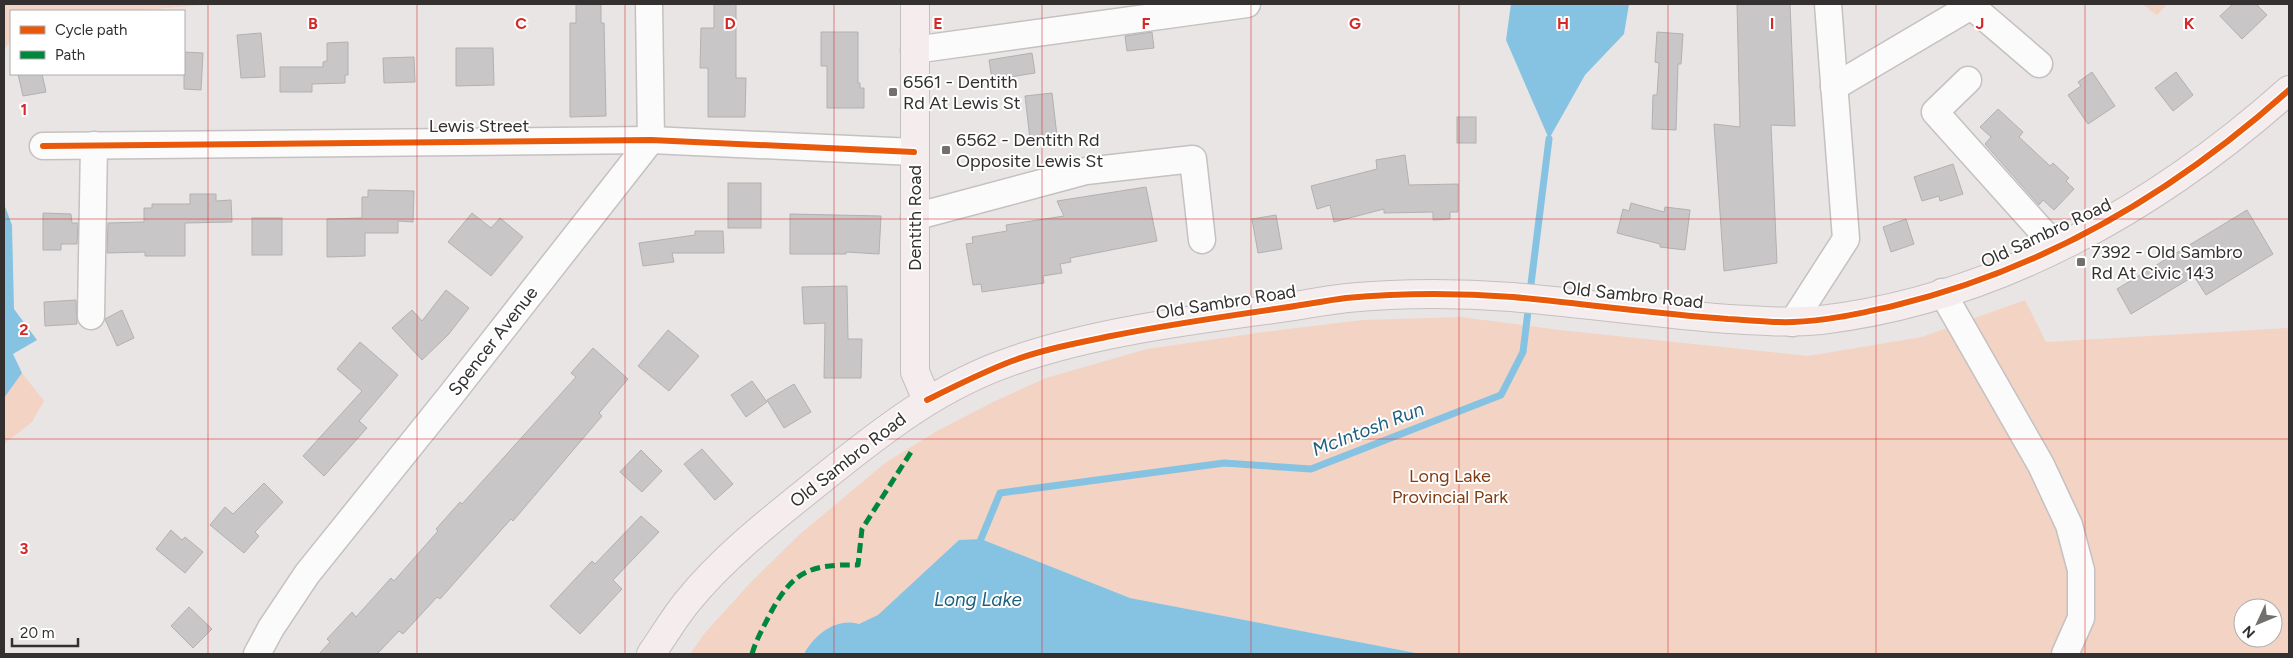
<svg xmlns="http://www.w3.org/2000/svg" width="2293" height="658" font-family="Figtree,sans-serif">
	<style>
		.green { fill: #f3d3c4; fill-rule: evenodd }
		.water { fill: #86c3e2 }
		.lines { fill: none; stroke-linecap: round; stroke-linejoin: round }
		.stream { stroke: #86c3e2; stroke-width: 7 }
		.building { fill: #c9c6c7; stroke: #b2b0b0 }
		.minor-casing { stroke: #c4c1c0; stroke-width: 29 }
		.major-casing { stroke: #c3c0c0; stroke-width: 30 }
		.minor { stroke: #fcfbfb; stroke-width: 26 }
		.major { stroke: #f4eced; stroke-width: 28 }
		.quiet { stroke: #00873e; stroke-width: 5; stroke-dasharray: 10 5; stroke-linecap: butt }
		.cycleway-casing { stroke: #fff; stroke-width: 9 }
		.cycleway { stroke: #e8590c; stroke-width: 6 }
		.grid { fill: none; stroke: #d62828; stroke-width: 1; stroke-opacity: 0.55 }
		.poi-dot { fill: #736f6e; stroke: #fff; stroke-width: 2 }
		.labels { text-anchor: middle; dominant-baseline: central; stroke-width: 4; stroke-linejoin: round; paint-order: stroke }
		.poi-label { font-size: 18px; fill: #33302f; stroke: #fff; text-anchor: start }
		.street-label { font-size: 18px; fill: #33302f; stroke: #fff }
		.park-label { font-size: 18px; fill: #813c11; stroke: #fff }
		.water-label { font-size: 19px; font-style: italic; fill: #1c5f7e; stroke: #fff }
		.grid-label { font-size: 16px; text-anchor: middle; font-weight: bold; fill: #d62828; stroke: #fff; stroke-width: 4; stroke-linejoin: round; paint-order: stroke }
	</style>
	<rect width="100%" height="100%" fill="#e9e5e4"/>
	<g class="green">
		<polygon points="4,4 218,4 130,11 11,11 11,41 4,50"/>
		<polygon points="2142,4 2167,4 2157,15"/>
		<path d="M2025,300L2046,342L2289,328V654H1421L1130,598L981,539L959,540L878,616L859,624C836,617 814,635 804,654H690L704,634L751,582L799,535L885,463L937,431L993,402L1046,378L1147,349L1264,332L1362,320L1461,317L1559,330L1808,356L1922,337ZM2243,608H2273V638H2243Z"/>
		<polygon points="22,373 44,401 32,422 4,444 4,398"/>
	</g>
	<g class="water">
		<polygon points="1511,4 1629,4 1624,34 1585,75 1549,139 1506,40"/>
		<polygon points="4,204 12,225 14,309 37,340 13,354 22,373 4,398"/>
		<path d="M981,539L1130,598L1421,654H804C814,635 836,617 859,624L878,615L959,540Z"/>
	</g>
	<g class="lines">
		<g class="stream">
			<polyline points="1530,292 1549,139"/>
			<polyline points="981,539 1000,493 1224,463 1311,469 1501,395 1523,352 1529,303"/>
		</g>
	</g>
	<g class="building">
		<polygon points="576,4 601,4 601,23 604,23 606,116 570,117 570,23 576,23"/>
		<polygon points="714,4 736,4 736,78 746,78 745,117 708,117 708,68 700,68 701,28 714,28"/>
		<polygon points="1737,4 1790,4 1795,126 1771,125 1777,263 1724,271 1714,124 1740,127"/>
		<polygon points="2233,4 2256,4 2267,15 2242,39 2220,16"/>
		<polygon points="821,32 858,32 858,83 860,83 860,88 864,88 864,108 827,108 827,66 821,66"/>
		<polygon points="1152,32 1154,48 1127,51 1125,36"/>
		<polygon points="1657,32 1683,34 1681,64 1678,64 1676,130 1652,129 1653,95 1657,95 1659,63 1655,62"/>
		<polygon points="261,33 265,77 241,78 237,35"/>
		<polygon points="348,42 348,75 345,75 345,83 312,84 312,92 280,92 280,67 323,67 323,62 327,61 327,43"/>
		<polygon points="456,48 493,48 494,85 456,86"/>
		<polygon points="184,52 203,53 201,90 184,89"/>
		<polygon points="1032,53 1035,73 992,80 989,60"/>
		<polygon points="414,57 415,82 384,83 383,58"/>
		<polygon points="2092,72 2115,106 2088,124 2068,95 2081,86 2078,82"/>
		<polygon points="2176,72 2193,95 2173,111 2155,88"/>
		<polygon points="18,74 42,74 46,92 23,96"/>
		<polygon points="1052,93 1057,136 1030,139 1025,96"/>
		<polygon points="1998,109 2023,132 2019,137 2050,166 2053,163 2069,178 2066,181 2074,189 2054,210 2043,200 2039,205 1985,144 1991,137 1980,127"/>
		<rect x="1457" y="117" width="19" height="26"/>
		<polygon points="1405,155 1409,185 1458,184 1458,212 1450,212 1450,219 1433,220 1433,212 1384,213 1384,209 1334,222 1330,205 1317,209 1311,186 1377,169 1376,160"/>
		<polygon points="1953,164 1963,194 1940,201 1939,196 1922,201 1914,177"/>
		<rect x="728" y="183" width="33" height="45"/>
		<polygon points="1146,187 1157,241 1070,258 1071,262 1060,264 1062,273 1043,276 1044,283 982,292 981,284 973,285 966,244 973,243 972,237 1007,231 1006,225 1064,216 1057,201"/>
		<polygon points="368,190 414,191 413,222 398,221 398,233 365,233 365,256 327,257 327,219 362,218 362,197 368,197"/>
		<polygon points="190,194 216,194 216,201 231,200 232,222 185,223 185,256 145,256 145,252 107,253 108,223 144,222 144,208 152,208 152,204 190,204"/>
		<polygon points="1631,203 1664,212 1665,207 1690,210 1685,250 1660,247 1660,244 1617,233 1623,209 1629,211"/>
		<polygon points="2247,210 2273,254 2206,295 2194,276 2131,314 2117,289"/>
		<polygon points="43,213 71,214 72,223 78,223 77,244 61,244 61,250 43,250"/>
		<polygon points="472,213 491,228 500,218 523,237 491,276 448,242"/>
		<polygon points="790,214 881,216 879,254 846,252 846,254 790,254"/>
		<polygon points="1276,215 1282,249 1258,253 1252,219"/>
		<rect x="252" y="218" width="30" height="37"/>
		<polygon points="1906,219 1914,244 1891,252 1883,227"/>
		<polygon points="695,231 723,231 724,253 672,253 674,262 643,266 639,243 695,235"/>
		<polygon points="847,286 848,339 862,339 861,378 824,378 825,323 804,324 802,287"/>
		<polygon points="446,290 469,308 448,335 422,360 392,328 412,310 422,321"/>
		<polygon points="76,300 77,324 45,326 44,302"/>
		<polygon points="122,310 134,338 117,346 105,319"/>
		<polygon points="668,330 699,356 669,391 638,366"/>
		<polygon points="360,342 398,375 359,421 367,428 324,476 303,456 362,391 337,369"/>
		<polygon points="593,348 628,379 599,413 602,416 513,521 511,519 440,599 437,597 403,634 399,631 377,654 319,654 330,642 327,639 352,612 356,617 391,578 394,581 438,531 436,529 460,502 462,504 576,377 571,373"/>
		<polygon points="752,381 767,402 746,417 731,395"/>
		<polygon points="794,384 811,412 784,428 767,400"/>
		<polygon points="702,449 733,484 715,500 684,464"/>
		<polygon points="641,450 662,471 642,492 620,472"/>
		<polygon points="264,483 283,502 255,532 259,536 244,553 210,525 225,507 233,514"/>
		<polygon points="641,516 659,532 613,580 622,589 580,634 550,606 592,561 595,564"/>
		<polygon points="171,530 182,540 185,537 203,552 185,573 156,549"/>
		<polygon points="189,607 212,629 193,648 171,626"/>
	</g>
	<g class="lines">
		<defs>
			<g id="minor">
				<polyline points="1969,4 2039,64"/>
				<polyline points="914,50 1247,4"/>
				<polyline points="1968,80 1935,112 2057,248"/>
				<polyline points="1834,87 1971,6"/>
				<polyline points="43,146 651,140 914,152"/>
				<polyline points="914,217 1086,171 1193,159 1202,240"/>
				<polyline points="1942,292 2041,465 2069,525 2081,570 2081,618 2065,654"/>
				<polyline points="91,316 94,145"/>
				<polyline points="1792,323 1846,239 1828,4"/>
				<polyline points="257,654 271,628 307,574 451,395 651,140 649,4"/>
			</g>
			<g id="major">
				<polyline points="915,4 915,372 927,400"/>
				<path d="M651,654C663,637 674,618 687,602C726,554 775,517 822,479C883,430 940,385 1015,360C1093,333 1184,321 1266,310C1293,307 1320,301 1347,298C1401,293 1457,293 1511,297C1584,303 1657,314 1729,319C1760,321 1790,323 1821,320C1997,299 2158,207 2289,90"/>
			</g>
		</defs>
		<use href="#minor" class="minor-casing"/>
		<use href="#major" class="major-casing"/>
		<use href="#minor" class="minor"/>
		<use href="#major" class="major"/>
		<path class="quiet" d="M752,654C756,640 763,628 769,616C792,571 810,564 858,565L862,529L913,449"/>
		<defs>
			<g id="cycleway">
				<polyline points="43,146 651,140 914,152"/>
				<path d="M927,400C955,386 983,372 1012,361C1044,349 1078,343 1111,336C1165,325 1220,317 1275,309C1299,306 1322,301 1346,298C1401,293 1458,293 1513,297C1585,304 1656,314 1728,319C1750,320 1772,323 1793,322C1827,321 1861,313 1893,306C2043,270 2175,192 2289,90"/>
			</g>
		</defs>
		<use href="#cycleway" class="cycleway-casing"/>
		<use href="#cycleway" class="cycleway"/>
	</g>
	<path class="grid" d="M208,4V654M417,4V654M625,4V654M834,4V654M1042,4V654M1251,4V654M1459,4V654M1668,4V654M1876,4V654M2085,4V654M4,219H2289M4,439H2289"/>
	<g class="poi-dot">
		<rect x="888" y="87" width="10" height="10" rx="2.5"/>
		<rect x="941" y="145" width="10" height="10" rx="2.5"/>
		<rect x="2076" y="257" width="10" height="10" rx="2.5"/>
	</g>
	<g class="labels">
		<g class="poi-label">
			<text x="903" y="82">6561 - Dentith<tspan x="903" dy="21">Rd At Lewis St</tspan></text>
			<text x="956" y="140">6562 - Dentith Rd<tspan x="956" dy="21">Opposite Lewis St</tspan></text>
			<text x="2091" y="252">7392 - Old Sambro<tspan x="2091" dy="21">Rd At Civic 143</tspan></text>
		</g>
		<g class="street-label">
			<text x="479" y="126">Lewis Street</text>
			<text transform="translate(915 218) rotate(-90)">Dentith Road</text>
			<text transform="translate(2046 233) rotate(-25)">Old Sambro Road</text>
			<text transform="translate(1633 295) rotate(6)">Old Sambro Road</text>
			<text transform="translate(1226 302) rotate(-9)">Old Sambro Road</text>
			<text transform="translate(493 341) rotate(-52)">Spencer Avenue</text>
			<text transform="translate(848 460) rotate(-38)">Old Sambro Road</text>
		</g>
		<g class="park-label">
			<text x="1450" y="476">Long Lake<tspan x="1450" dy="21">Provincial Park</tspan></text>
		</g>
		<g class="water-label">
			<text transform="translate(1368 429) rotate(-21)">McIntosh Run</text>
			<text x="978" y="599">Long Lake</text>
		</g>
	</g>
	<g class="grid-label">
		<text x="313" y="29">B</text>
		<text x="521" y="29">C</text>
		<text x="730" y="29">D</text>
		<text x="938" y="29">E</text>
		<text x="1146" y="29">F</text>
		<text x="1355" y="29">G</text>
		<text x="1563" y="29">H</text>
		<text x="1772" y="29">I</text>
		<text x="1980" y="29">J</text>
		<text x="2189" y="29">K</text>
		<text x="24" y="115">1</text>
		<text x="24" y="335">2</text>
		<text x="24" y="554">3</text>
	</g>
	<rect width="2293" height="658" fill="none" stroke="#33302f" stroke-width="10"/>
	<rect x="10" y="10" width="175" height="65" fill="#ffffff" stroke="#adacac"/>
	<rect x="20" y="26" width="25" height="8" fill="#e8590c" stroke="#adacac"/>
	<text x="55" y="35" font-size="15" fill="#33302f">Cycle path</text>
	<rect x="20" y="51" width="25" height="8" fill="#00873e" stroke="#adacac"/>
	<text x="55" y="60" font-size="15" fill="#33302f">Path</text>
	<g transform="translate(2258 623) rotate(226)"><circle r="24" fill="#ffffff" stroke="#adacac"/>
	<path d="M0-4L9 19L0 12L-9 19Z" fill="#736f6e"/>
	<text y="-8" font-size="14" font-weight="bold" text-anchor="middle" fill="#33302f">N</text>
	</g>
	<path d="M12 638v8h66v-8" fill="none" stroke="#33302f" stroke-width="2.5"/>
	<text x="20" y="638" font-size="15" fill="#33302f" stroke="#ffffff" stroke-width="4" paint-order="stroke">20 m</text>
</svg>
